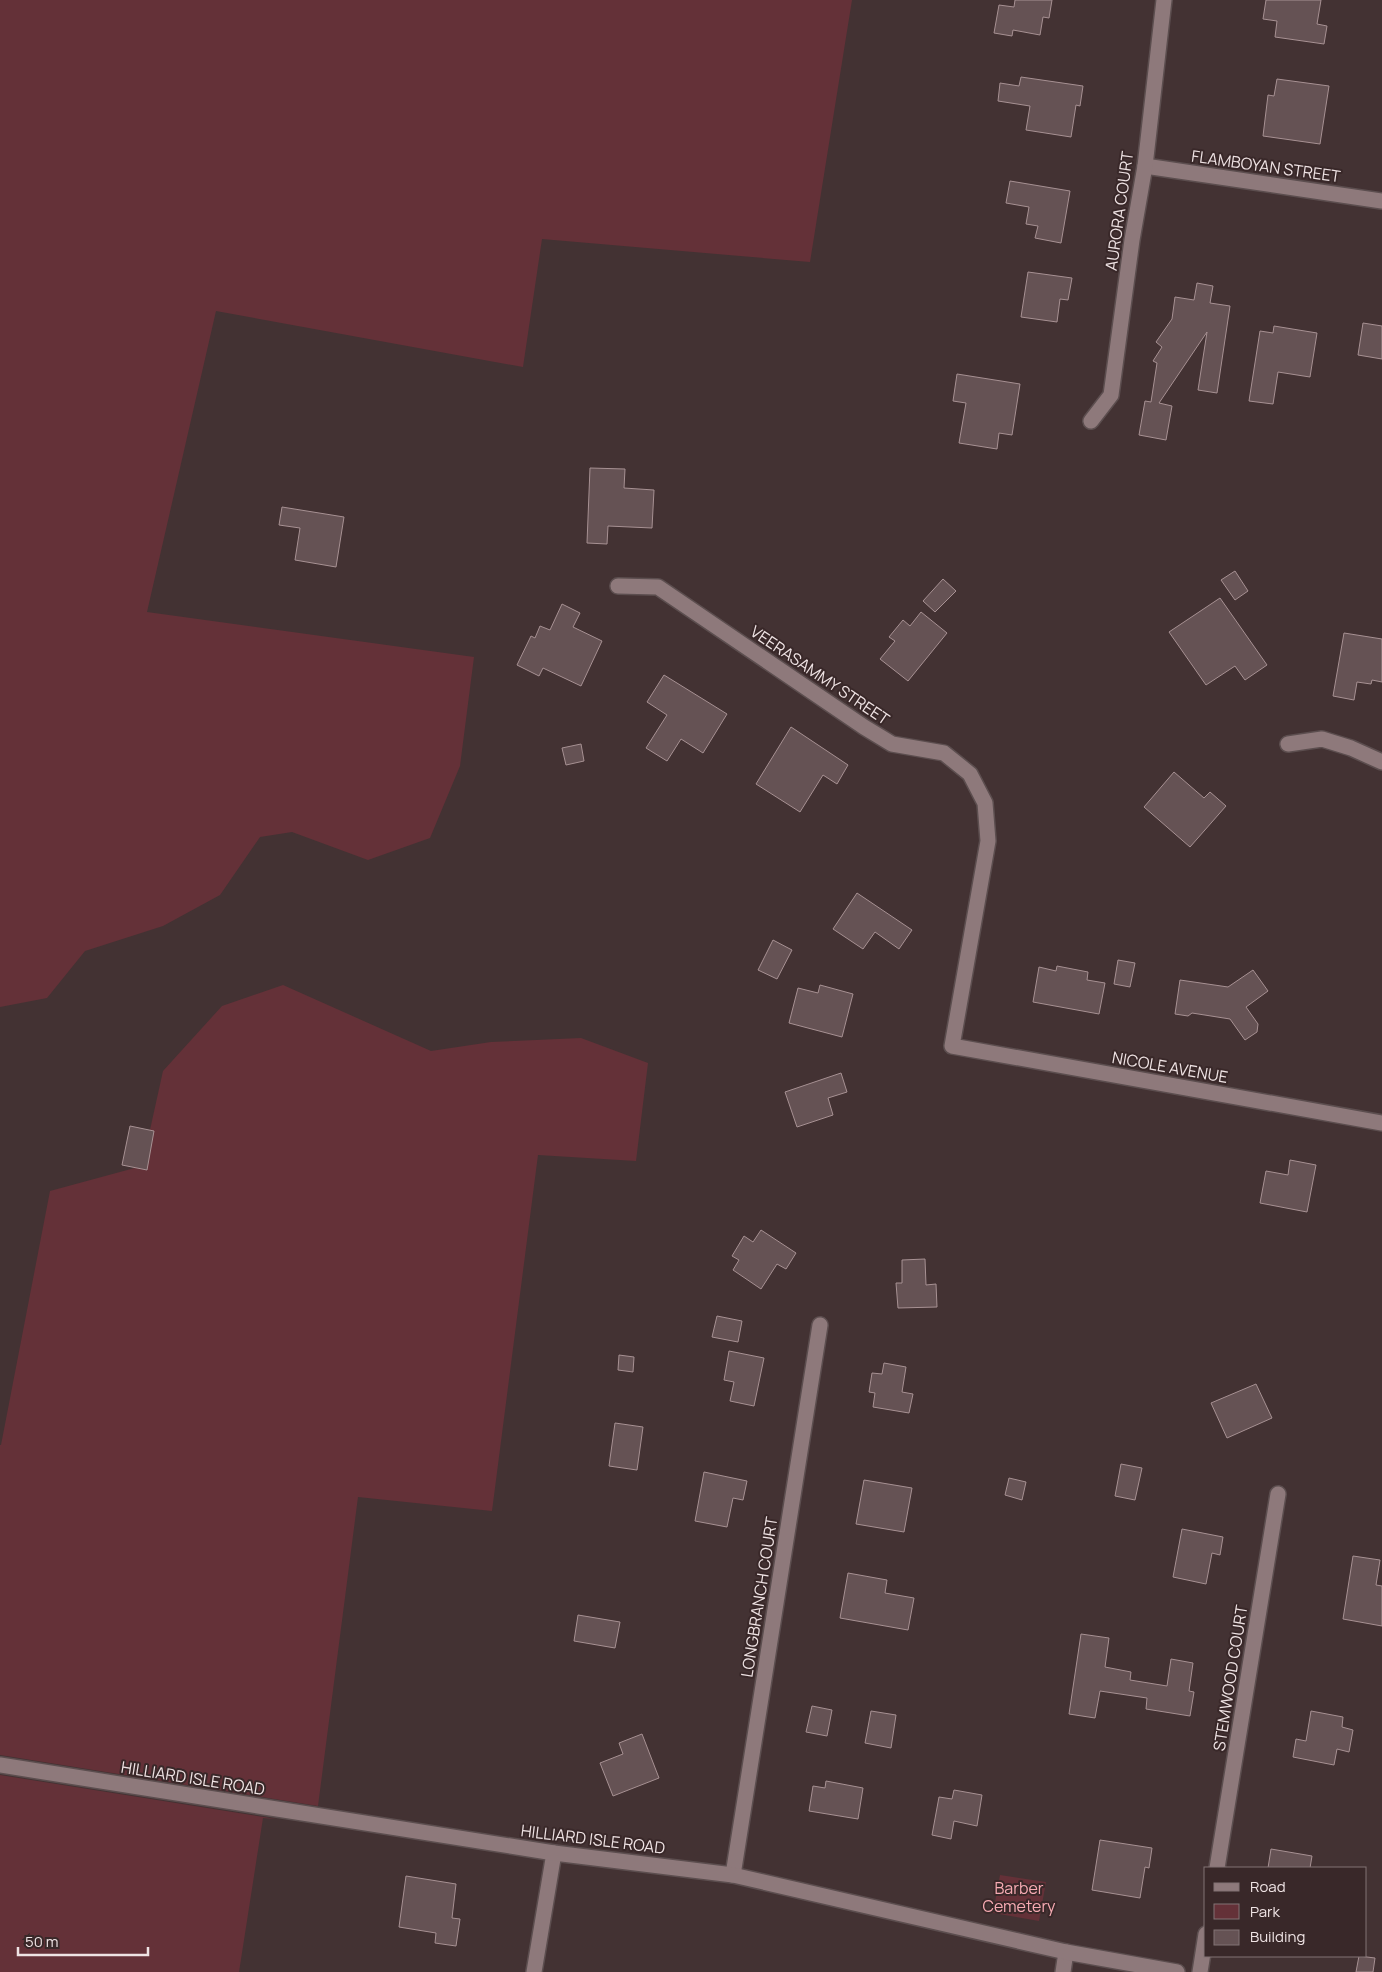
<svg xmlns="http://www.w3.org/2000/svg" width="1382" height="1972" font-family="Manrope,sans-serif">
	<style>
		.green { fill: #643138 }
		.building { fill: #655254; stroke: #a79193 }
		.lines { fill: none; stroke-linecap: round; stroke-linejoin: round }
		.street-casing { stroke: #5c4e4f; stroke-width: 18 }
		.secondary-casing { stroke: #5c4e4f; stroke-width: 18 }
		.street { stroke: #8e797b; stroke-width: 15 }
		.secondary { stroke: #8e797b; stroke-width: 15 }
		.labels { text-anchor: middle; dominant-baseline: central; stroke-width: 4; stroke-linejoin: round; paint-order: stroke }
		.street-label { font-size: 16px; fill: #efe3e4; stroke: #392829 }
		.park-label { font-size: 16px; fill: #f7abb3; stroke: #392829 }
	</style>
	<rect width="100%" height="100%" fill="#433233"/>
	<g class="green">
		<polygon points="0,0 852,0 810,262 542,239 523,367 216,311 147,612 474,657 460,766 430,838 368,860 292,832 260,837 220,895 163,926 85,951 47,998 0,1007"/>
		<polygon points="283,985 431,1051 491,1042 581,1038 648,1063 636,1161 538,1155 492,1511 358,1497 318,1806 0,1755 0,1445 1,1445 50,1191 142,1166 163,1071 222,1006"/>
		<polygon points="0,1775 276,1819 263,1818 239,1972 0,1972"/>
		<polygon points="1000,1875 1046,1882 1039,1921 993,1913"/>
	</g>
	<g class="building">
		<polygon points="1015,0 1052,0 1049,18 1043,17 1040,35 1013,30 1012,36 994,33 999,5 1014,7"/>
		<polygon points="1266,0 1321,0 1317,24 1327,26 1324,44 1275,37 1277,21 1263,19"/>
		<polygon points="1021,77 1083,86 1080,106 1076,105 1071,137 1026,130 1030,106 998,101 1000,83 1019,86"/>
		<polygon points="1277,79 1329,86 1320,144 1263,136 1268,95 1274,96"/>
		<polygon points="1010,181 1070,191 1061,243 1035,238 1038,226 1026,224 1029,207 1006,203"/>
		<polygon points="1028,272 1072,278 1068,300 1060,299 1057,322 1021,317"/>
		<polygon points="1197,283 1213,286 1210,303 1230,306 1217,393 1198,390 1207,332 1159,403 1172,406 1166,440 1139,435 1145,401 1151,402 1157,363 1153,361 1162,347 1156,342 1172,319 1175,297 1194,300"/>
		<polygon points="1363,323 1382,326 1382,359 1358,355"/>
		<polygon points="1274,326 1317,333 1310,377 1278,372 1273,404 1249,401 1260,331 1273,333"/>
		<polygon points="957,374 1020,384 1012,435 999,433 997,449 959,443 966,403 953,401"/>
		<polygon points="590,468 625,469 624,488 654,490 652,528 608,526 607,544 587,543"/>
		<polygon points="282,507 344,517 336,567 295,560 300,528 279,525"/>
		<polygon points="1235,571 1248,591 1235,600 1221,580"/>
		<polygon points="943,579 956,591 935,612 923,601"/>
		<polygon points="1220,598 1267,665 1245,680 1235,666 1206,685 1169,632"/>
		<polygon points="562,604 580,613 573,627 602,641 581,686 543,668 539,676 517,665 531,636 535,638 540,626 550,630"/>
		<polygon points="921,612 947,633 908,681 880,659 895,641 889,637 903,620 910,626"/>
		<polygon points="1344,633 1382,639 1382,682 1372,680 1371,684 1357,682 1354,700 1333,696"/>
		<polygon points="664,675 727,714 703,753 681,739 667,761 646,748 667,715 647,702"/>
		<polygon points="791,727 848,765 837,784 823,775 800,812 756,784"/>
		<polygon points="581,744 584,761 566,765 562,748"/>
		<polygon points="1174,772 1204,798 1210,792 1226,806 1190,847 1144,807"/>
		<polygon points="857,893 912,930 899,949 875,932 863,949 833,929"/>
		<polygon points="773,940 792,950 777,979 758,970"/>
		<polygon points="1118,960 1135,963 1130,987 1114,984"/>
		<polygon points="1057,966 1088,972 1087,980 1105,983 1099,1014 1033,1002 1039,967 1056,971"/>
		<polygon points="1253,970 1268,991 1246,1007 1258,1024 1257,1032 1245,1040 1230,1019 1192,1013 1188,1016 1175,1014 1180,980 1228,987"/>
		<polygon points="820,985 853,994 842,1037 789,1023 798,988 818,993"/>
		<polygon points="841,1073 847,1092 828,1098 833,1115 797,1127 785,1092"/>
		<polygon points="130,1126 154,1131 147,1170 122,1165"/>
		<polygon points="1290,1160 1316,1165 1307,1212 1260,1203 1266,1171 1288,1175"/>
		<polygon points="761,1230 796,1253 786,1269 777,1264 761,1289 733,1270 739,1260 732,1256 744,1236 753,1242"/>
		<polygon points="925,1259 926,1285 936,1284 937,1307 898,1308 896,1283 902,1283 902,1260"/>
		<polygon points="717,1316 742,1321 738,1342 712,1337"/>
		<polygon points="729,1351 764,1358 754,1406 730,1401 734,1382 724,1380"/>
		<polygon points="619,1355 634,1357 633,1372 618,1370"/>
		<polygon points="884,1363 906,1367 902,1392 913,1394 909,1413 873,1407 875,1393 869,1392 872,1373 882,1374"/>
		<polygon points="1256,1384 1272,1418 1227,1438 1211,1403"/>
		<polygon points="615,1423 643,1427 637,1470 609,1466"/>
		<polygon points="1121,1464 1142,1468 1135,1500 1115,1496"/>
		<polygon points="704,1472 747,1481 743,1500 733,1498 727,1527 695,1521"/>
		<polygon points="1009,1478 1026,1482 1022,1500 1005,1495"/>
		<polygon points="864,1480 912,1488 904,1532 856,1524"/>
		<polygon points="1182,1529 1223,1537 1220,1555 1212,1553 1206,1584 1173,1577"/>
		<polygon points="1353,1556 1380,1560 1376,1585 1382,1586 1382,1626 1343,1619"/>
		<polygon points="848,1573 887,1580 885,1593 914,1598 908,1630 840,1618"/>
		<polygon points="578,1615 620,1622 615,1648 574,1641"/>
		<polygon points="1081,1634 1109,1638 1105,1667 1131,1672 1130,1680 1167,1686 1171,1659 1193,1663 1189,1691 1194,1692 1190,1716 1146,1709 1147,1698 1100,1691 1095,1718 1069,1714"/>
		<polygon points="812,1706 832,1710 827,1736 806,1732"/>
		<polygon points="871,1711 896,1715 891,1748 865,1743"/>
		<polygon points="1311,1711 1343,1717 1342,1727 1353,1730 1349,1752 1337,1749 1334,1765 1293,1757 1296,1739 1306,1741"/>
		<polygon points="642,1734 659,1778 613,1796 600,1763 623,1754 619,1743"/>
		<polygon points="826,1781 863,1788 858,1819 809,1811 813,1786 825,1788"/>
		<polygon points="954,1790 982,1795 977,1826 954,1821 951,1839 932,1835 939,1797 952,1799"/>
		<polygon points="1100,1840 1152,1848 1149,1868 1145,1867 1140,1898 1092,1890"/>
		<polygon points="1271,1849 1312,1856 1310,1868 1268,1868"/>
		<polygon points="406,1876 456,1884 452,1918 460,1919 456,1946 435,1943 436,1933 399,1927"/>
		<polygon points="1359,1956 1375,1958 1373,1972 1356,1972"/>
	</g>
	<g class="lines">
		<defs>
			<g id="street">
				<polyline points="1145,166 1382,201"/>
				<polyline points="1091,421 1111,395 1132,240 1145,166 1164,0"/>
				<polyline points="618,586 658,587 864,727 892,744 944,753 970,774 985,803 988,841 952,1046 1382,1123"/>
				<polyline points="1288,744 1322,739 1351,748 1382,762"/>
				<polyline points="1217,1868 1278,1494"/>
				<polyline points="733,1875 820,1325"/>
				<polyline points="534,1972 554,1853"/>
				<polyline points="1063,1972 1066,1952"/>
				<polyline points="1200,1972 1206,1934"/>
			</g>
			<polyline id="secondary" points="0,1765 554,1853 733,1875 1066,1952 1177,1972"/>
		</defs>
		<use href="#street" class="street-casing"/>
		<use href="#secondary" class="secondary-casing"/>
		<use href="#street" class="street"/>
		<use href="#secondary" class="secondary"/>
	</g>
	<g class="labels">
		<g class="street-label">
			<text transform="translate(1266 166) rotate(8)">FLAMBOYAN STREET</text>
			<text transform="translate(1119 211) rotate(-82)">AURORA COURT</text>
			<text transform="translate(820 675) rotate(34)">VEERASAMMY STREET</text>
			<text transform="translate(1170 1067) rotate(10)">NICOLE AVENUE</text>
			<text transform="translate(759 1597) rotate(-81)">LONGBRANCH COURT</text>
			<text transform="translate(1230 1678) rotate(-81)">STEMWOOD COURT</text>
			<text transform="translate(193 1778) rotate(9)">HILLIARD ISLE ROAD</text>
			<text transform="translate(593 1839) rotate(7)">HILLIARD ISLE ROAD</text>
		</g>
		<g class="park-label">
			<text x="1019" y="1888">Barber<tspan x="1019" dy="18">Cemetery</tspan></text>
		</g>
	</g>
	<rect x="1204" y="1867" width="162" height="90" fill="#392829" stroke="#827374"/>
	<rect x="1214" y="1883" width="25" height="8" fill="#8e797b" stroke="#827374"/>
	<text x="1250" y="1892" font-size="15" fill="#efe3e4">Road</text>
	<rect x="1214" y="1904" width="25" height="15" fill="#643138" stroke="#827374"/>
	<text x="1250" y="1917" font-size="15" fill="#efe3e4">Park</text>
	<rect x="1214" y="1930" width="25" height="15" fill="#655254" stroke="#827374"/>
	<text x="1250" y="1942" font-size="15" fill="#efe3e4">Building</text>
	<path d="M18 1947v8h130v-8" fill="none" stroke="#efe3e4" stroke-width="2.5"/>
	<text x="25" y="1947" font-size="15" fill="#efe3e4" stroke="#392829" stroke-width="4" paint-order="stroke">50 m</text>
</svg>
